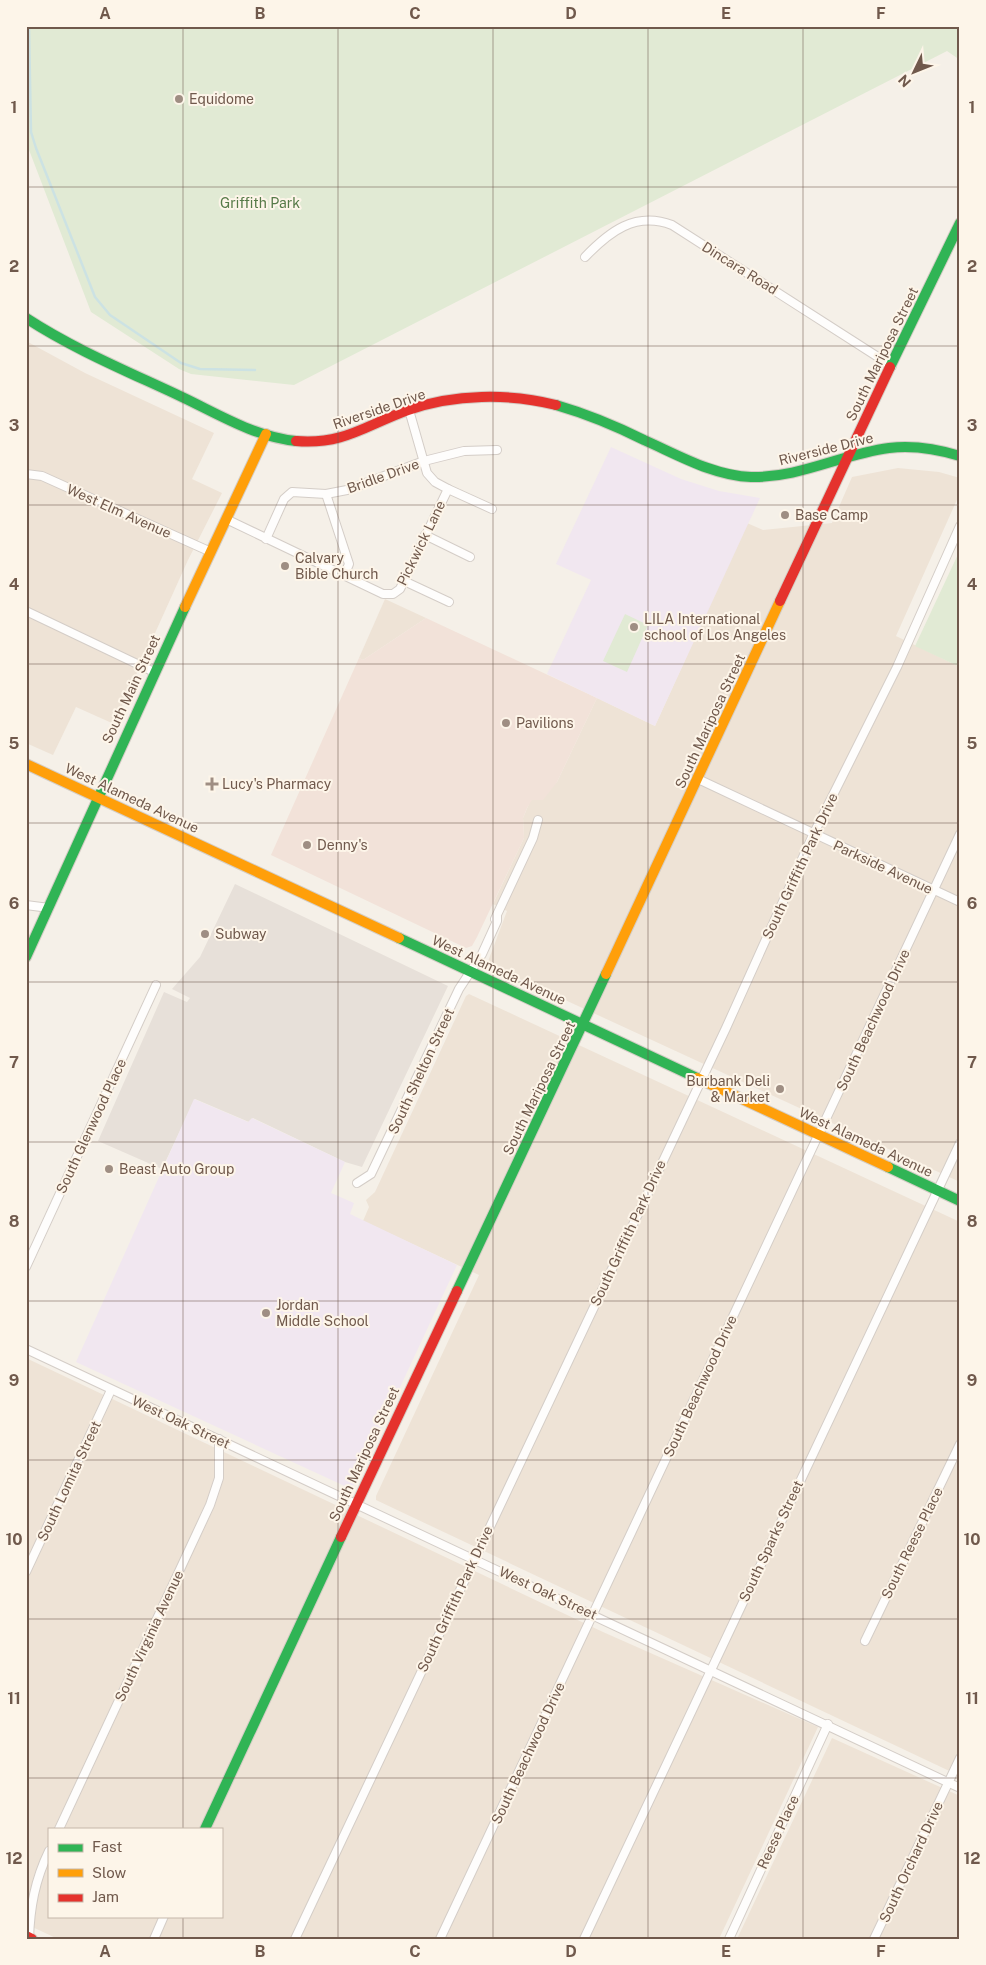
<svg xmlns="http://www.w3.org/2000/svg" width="986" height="1965" font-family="'Public Sans',sans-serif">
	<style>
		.residential { fill: #eee3d6; fill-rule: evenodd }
		.commercial { fill: #f2e2d9 }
		.industrial { fill: #e7e0d9 }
		.education { fill: #f1e7f0 }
		.green { fill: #e1ead4 }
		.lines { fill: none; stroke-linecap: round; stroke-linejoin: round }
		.stream { stroke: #cce2e3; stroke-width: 2.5 }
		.street-casing { stroke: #d4cdc7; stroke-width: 10 }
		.fast-casing { stroke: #d4cdc5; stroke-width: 12 }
		.slow-casing { stroke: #d4cdc5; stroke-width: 12 }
		.jam-casing { stroke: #d4cdc5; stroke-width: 12 }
		.street { stroke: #fefdfc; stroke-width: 8 }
		.fast { stroke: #30b455; stroke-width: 10 }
		.slow { stroke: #ff9f0a; stroke-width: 10 }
		.jam { stroke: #e5322d; stroke-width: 10 }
		.grid { fill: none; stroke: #70594c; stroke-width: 1; stroke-opacity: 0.55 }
		.poi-dot { fill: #9f8e83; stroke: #fdf5e9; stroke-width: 2 }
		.labels { text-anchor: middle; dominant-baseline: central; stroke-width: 4; stroke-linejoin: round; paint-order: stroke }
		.poi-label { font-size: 14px; fill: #70594c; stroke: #fdf5e9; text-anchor: start }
		.park-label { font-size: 14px; fill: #567a48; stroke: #fdf5e9 }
		.street-label { font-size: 14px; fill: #70594c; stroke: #fdf5e9 }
		.neatline { fill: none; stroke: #70594c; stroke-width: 2 }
		.grid-label { font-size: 16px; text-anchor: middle; font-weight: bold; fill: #70594c }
	</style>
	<rect width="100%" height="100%" fill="#f5f0e8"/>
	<g class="residential">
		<polygon points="26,341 85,373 214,433 192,479 222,493 188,560 114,724 76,707 53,755 26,743"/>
		<polygon points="898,468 939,472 960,478 960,493 896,636 960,667 960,1182 487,964 507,911 493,904 524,838 523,818 531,799 557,782 597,698 655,726 747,523 763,530 832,523 852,477"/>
		<polygon points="385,599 426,618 363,660 359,658"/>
		<polygon points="469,994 960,1222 960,1776 376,1500 376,1496 479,1275 363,1221 369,1207 366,1200 375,1192 466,996"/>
		<path d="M26,1358L603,1632L818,1727L719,1939H58L26,1924ZM49,1829H221V1916H49Z"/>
		<polygon points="832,1738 960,1796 960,1939 737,1939"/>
	</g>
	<polygon class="commercial" points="426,618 597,698 557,782 543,800 532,800 527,808 523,818 524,838 477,937 472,946 466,948 271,855 359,658 363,660"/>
	<polygon class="industrial" points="235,884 448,986 362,1167 345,1162 253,1118 249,1122 195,1099 162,1169 98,1141 164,992 187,1002 190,998 172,989 200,957"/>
	<g class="education">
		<polygon points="611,447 681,479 719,491 760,498 655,726 547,674 591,580 556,564"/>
		<polygon points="194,1099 248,1122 252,1118 345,1162 331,1193 354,1203 350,1214 457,1265 355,1484 349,1488 76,1362"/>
	</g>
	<g class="green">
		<polygon points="26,26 960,26 960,60 947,51 294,385 191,374 179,369 91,312 26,142"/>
		<polygon points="960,550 960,667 915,646"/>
		<polygon points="625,614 648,625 627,672 603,661"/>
	</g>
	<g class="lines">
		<polyline class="stream" points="29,26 31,132 36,148 95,297 110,315 181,363 200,369 255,370"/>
		<defs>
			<g id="street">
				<path d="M585,257C609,232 635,211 672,225L892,366"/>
				<polyline points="26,474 42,476 211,552"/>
				<polyline points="448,489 492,509"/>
				<polyline points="326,494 349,564 344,576"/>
				<polyline points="226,519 383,594 393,594 400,589 448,489 435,482 427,473 409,410"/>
				<polyline points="425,535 470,557"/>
				<polyline points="266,539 284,499 292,492 326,494 347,490 424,461 464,451 497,450"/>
				<polyline points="404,581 449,602"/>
				<polyline points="26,611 154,672"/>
				<polyline points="698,779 960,902"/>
				<polyline points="26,905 49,908"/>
				<polyline points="495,919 533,838 538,820"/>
				<polyline points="357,1183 371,1174 459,989 482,954 497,921 497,916"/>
				<polyline points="26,1267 156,985"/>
				<polyline points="26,1349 960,1788"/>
				<polyline points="26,1572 111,1390"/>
				<polyline points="865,1641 960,1444"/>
				<polyline points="59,1829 210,1505 219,1478 219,1439"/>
				<path d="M29,1939C30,1907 35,1880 49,1851"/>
				<polyline points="154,1939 164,1916"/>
				<polyline points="295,1939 726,1028 813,835 897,667 960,526"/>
				<polyline points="440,1939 960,834"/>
				<polyline points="584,1939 960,1143"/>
				<polyline points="729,1939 828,1724"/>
				<polyline points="874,1939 960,1758"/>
			</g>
			<g id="fast">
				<path d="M26,318C75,350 129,372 182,397C218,414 255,437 296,441"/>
				<polyline points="890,367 960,223"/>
				<path d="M556,405C587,414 616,426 644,440C678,455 714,476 751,477C800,478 842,454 889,448C913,445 937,449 960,456"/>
				<polyline points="399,938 697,1078"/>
				<polyline points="26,957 185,607"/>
				<polyline points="888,1167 960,1201"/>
				<polyline points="457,1291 606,974"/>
				<polyline points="205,1829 341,1537"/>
			</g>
			<g id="slow">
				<polyline points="185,607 266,434"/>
				<polyline points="26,764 399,938"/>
				<polyline points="606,974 780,601"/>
				<polyline points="697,1078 888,1167"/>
			</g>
			<g id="jam">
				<path d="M296,441C344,445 366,425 408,410C454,394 509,393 556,405"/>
				<polyline points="780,601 890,367"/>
				<polyline points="341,1537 457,1291"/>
				<polyline points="26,1936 32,1939"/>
			</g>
		</defs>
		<use href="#street" class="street-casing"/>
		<use href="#fast" class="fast-casing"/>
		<use href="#slow" class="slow-casing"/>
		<use href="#jam" class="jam-casing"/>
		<use href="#street" class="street"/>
		<use href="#fast" class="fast"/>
		<use href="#slow" class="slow"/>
		<use href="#jam" class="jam"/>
	</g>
	<path class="grid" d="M183,26V1829M338,26V1939M493,26V1939M648,26V1939M803,26V1939M26,187H960M26,346H960M26,505H960M26,664H960M26,823H960M26,982H960M26,1142H960M26,1301H960M26,1460H960M26,1619H960M26,1778H960M183,1916V1939"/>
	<g class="poi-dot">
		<circle cx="179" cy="99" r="5"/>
		<circle cx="785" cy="515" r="5"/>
		<circle cx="285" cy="566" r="5"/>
		<circle cx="634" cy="627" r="5"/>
		<circle cx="506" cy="723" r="5"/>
		<path d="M209.5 776.5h5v5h5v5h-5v5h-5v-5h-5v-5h5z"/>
		<circle cx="307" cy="845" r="5"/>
		<circle cx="205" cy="934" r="5"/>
		<circle cx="780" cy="1089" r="5"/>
		<circle cx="109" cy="1169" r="5"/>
		<circle cx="266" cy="1313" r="5"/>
	</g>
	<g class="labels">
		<g class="poi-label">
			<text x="189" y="99">Equidome</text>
			<text x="795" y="515">Base Camp</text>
			<text x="295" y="558">Calvary<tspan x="295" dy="16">Bible Church</tspan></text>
			<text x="644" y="619">LILA International<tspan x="644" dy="16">school of Los Angeles</tspan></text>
			<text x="516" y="723">Pavilions</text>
			<text x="222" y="784">Lucy's Pharmacy</text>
			<text x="317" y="845">Denny's</text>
			<text x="215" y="934">Subway</text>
			<text x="770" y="1081" text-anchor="end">Burbank Deli<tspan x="770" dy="16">&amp; Market</tspan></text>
			<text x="119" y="1169">Beast Auto Group</text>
			<text x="276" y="1305">Jordan<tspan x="276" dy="16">Middle School</tspan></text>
		</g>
		<g class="park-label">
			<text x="260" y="203">Griffith Park</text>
		</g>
		<g class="street-label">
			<text transform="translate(740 268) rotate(32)">Dincara Road</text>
			<text transform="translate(882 354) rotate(-64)">South Mariposa Street</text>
			<text transform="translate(379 409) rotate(-19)">Riverside Drive</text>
			<text transform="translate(826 449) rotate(-14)">Riverside Drive</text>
			<text transform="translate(383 476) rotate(-20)">Bridle Drive</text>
			<text transform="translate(119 511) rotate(24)">West Elm Avenue</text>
			<text transform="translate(421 543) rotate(-64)">Pickwick Lane</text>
			<text transform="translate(131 689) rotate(-65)">South Main Street</text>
			<text transform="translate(710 721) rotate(-65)">South Mariposa Street</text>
			<text transform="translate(132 798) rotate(25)">West Alameda Avenue</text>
			<text transform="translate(800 866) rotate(-65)">South Griffith Park Drive</text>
			<text transform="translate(883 867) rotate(25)">Parkside Avenue</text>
			<text transform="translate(499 970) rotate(25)">West Alameda Avenue</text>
			<text transform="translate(873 1020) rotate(-65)">South Beachwood Drive</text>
			<text transform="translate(421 1071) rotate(-65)">South Shelton Street</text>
			<text transform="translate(539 1088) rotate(-64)">South Mariposa Street</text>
			<text transform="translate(91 1126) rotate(-65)">South Glenwood Place</text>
			<text transform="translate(866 1142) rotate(25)">West Alameda Avenue</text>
			<text transform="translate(628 1233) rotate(-65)">South Griffith Park Drive</text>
			<text transform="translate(700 1386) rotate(-65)">South Beachwood Drive</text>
			<text transform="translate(181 1422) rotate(25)">West Oak Street</text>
			<text transform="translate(364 1454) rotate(-65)">South Mariposa Street</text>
			<text transform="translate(69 1481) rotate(-65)">South Lomita Street</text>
			<text transform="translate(771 1541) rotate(-65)">South Sparks Street</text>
			<text transform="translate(912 1543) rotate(-64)">South Reese Place</text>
			<text transform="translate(548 1593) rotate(25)">West Oak Street</text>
			<text transform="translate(455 1599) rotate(-65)">South Griffith Park Drive</text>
			<text transform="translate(149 1636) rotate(-65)">South Virginia Avenue</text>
			<text transform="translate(528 1753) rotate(-65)">South Beachwood Drive</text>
			<text transform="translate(778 1832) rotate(-65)">Reese Place</text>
			<text transform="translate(911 1862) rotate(-65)">South Orchard Drive</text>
		</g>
	</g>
	<rect width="986" height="1965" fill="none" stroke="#fdf5e9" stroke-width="55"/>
	<rect x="48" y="1828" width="175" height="90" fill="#fdf5e9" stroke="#c5b7aa"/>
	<rect x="58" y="1844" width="25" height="8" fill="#30b455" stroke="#c5b7aa"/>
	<text x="92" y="1852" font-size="15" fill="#70594c">Fast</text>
	<rect x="58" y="1869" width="25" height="8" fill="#ff9f0a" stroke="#c5b7aa"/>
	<text x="92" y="1878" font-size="15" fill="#70594c">Slow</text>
	<rect x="58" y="1894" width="25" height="8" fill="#e5322d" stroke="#c5b7aa"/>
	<text x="92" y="1902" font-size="15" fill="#70594c">Jam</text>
	<g transform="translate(914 72) rotate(227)" stroke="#fdf5e9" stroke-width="4" paint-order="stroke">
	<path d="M0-4L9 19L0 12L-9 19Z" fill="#70594c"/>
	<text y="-8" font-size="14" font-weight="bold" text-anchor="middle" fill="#70594c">N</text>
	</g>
	<rect x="28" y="28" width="930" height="1910" class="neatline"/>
	<g class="grid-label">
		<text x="105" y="19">A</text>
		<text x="260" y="19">B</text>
		<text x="415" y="19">C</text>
		<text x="571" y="19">D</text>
		<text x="726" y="19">E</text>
		<text x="881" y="19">F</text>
		<text x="14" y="113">1</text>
		<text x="972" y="113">1</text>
		<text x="14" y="272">2</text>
		<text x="972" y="272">2</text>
		<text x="14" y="431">3</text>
		<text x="972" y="431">3</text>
		<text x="14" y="590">4</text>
		<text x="972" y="590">4</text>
		<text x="14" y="749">5</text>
		<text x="972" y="749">5</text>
		<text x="14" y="909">6</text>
		<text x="972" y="909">6</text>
		<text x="14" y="1068">7</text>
		<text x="972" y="1068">7</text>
		<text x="14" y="1227">8</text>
		<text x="972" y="1227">8</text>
		<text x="14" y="1386">9</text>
		<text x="972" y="1386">9</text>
		<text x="14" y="1545">10</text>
		<text x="972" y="1545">10</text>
		<text x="14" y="1704">11</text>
		<text x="972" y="1704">11</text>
		<text x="14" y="1864">12</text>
		<text x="972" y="1864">12</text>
		<text x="105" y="1957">A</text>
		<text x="260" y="1957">B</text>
		<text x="415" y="1957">C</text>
		<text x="571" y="1957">D</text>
		<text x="726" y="1957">E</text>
		<text x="881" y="1957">F</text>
	</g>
</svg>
